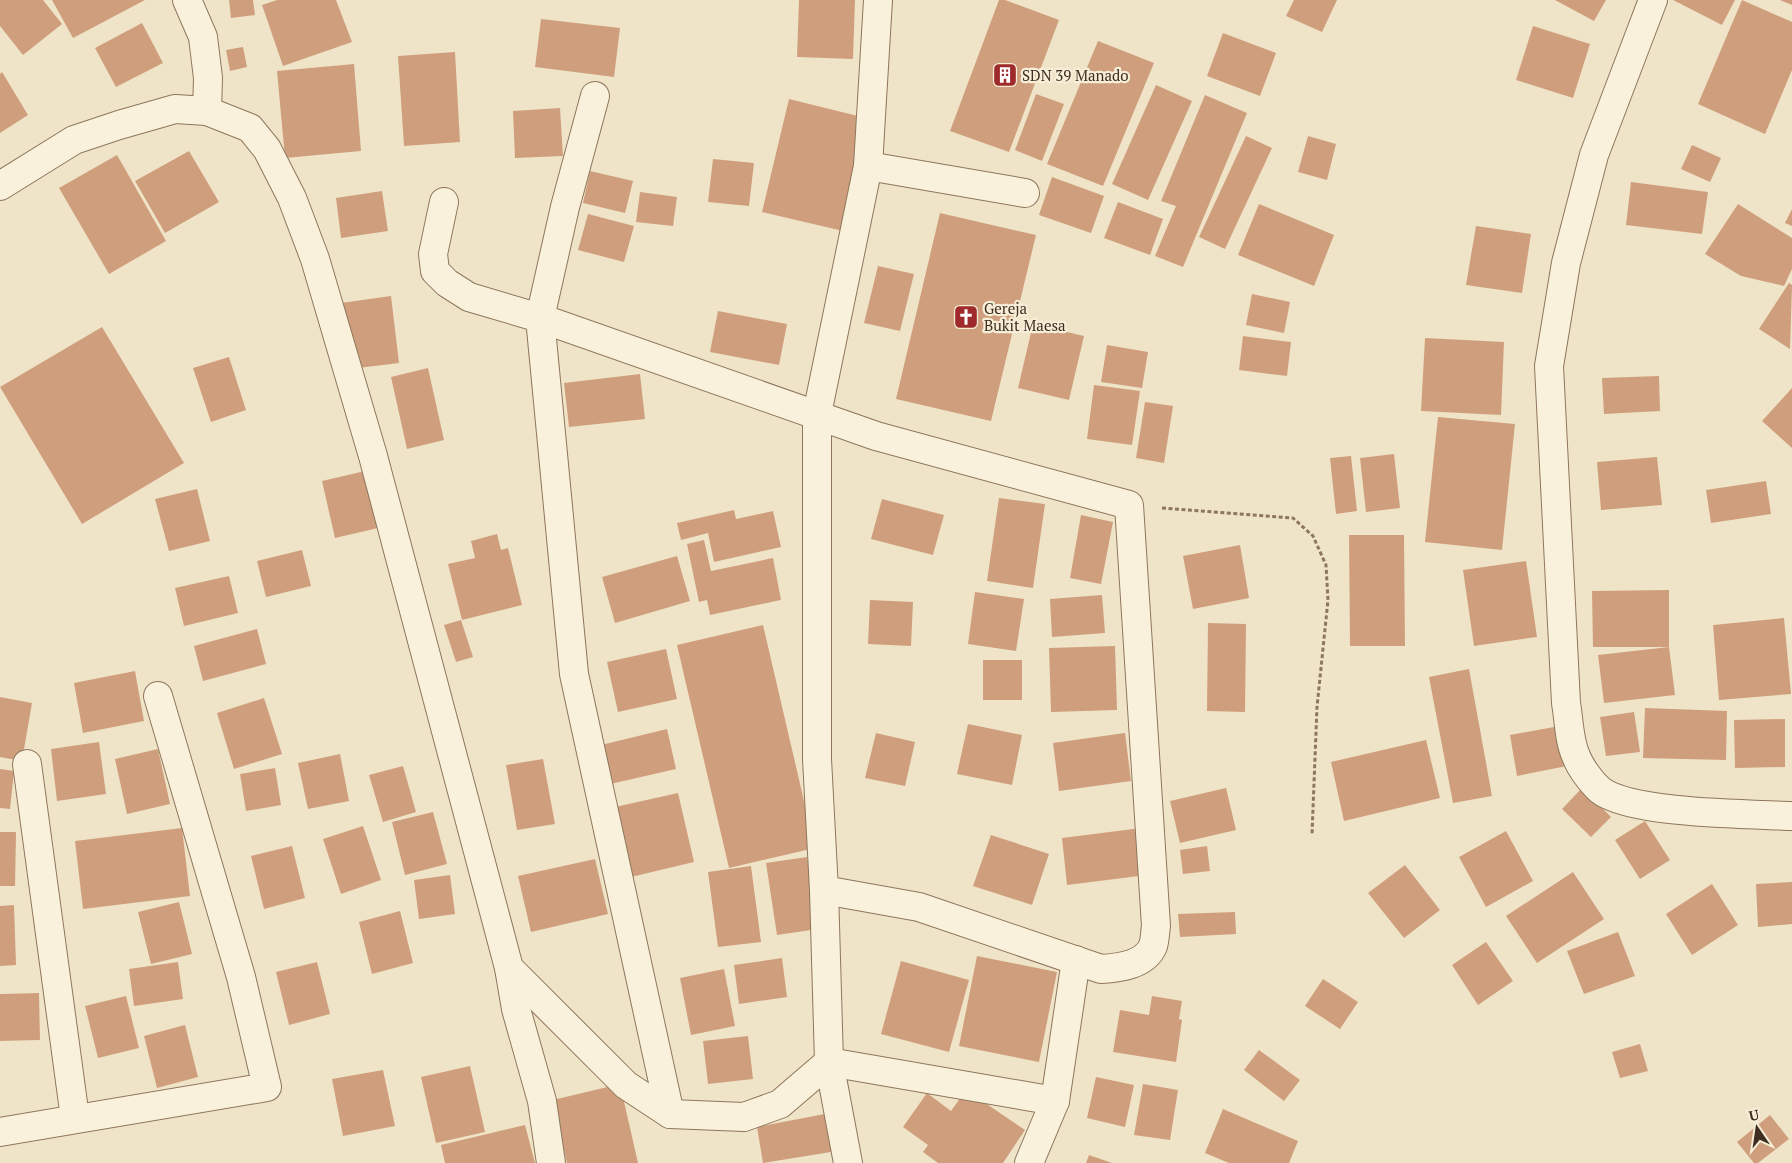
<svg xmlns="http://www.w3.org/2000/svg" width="1792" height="1163" font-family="'PT Serif',serif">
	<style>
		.building { fill: #cf9f7d }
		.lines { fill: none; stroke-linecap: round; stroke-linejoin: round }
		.street-casing { stroke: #8d765c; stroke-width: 30 }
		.path { stroke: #8d765c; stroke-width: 3; stroke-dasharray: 4 2.5; stroke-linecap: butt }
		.street { stroke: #faf1dc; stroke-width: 28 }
		.labels { text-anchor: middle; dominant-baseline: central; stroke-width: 4.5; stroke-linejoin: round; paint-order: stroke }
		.poi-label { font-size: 15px; fill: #3d2e20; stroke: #f7eed8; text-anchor: start }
	</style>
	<rect width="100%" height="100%" fill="#f0e4c8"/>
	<g class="building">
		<polygon points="0,0 43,0 62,24 23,55 0,26"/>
		<polygon points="52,0 145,0 73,38"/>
		<polygon points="229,0 253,0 255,15 231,18"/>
		<polygon points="277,0 336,0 352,42 283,66 262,5"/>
		<polygon points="799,0 855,0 853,59 797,57"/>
		<polygon points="999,0 1005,0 1059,20 1009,152 950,131"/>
		<polygon points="1294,0 1337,0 1322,32 1286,16"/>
		<polygon points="1555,0 1606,0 1594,21"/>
		<polygon points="1673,0 1735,0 1722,25"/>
		<polygon points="1742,0 1792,22 1792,70 1765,134 1698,104"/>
		<polygon points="1780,0 1792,0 1792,5"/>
		<polygon points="541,19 620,28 614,77 535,67"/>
		<polygon points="142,23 163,63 116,87 95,48"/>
		<polygon points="1533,26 1590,44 1573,98 1516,80"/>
		<polygon points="1223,33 1276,53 1260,96 1207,76"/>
		<polygon points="1098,41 1154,63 1103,186 1047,164"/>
		<polygon points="243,47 247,67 230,71 226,50"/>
		<polygon points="455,52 460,142 404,146 398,56"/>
		<polygon points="354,64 361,151 285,158 277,71"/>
		<polygon points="2,72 28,115 0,133 0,74"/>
		<polygon points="1156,85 1192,101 1148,200 1112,184"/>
		<polygon points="1036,94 1064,104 1042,161 1015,150"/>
		<polygon points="1205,95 1247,113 1183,267 1155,256 1176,206 1161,201"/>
		<polygon points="789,99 870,119 843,231 762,212"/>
		<polygon points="560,108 563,156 515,158 513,111"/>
		<polygon points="1246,136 1272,148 1225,249 1199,237"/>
		<polygon points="1308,136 1336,144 1327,180 1298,172"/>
		<polygon points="1692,145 1721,158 1710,182 1681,169"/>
		<polygon points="189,151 219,202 165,233 135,181"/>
		<polygon points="117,155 166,241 109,274 59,188"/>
		<polygon points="713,159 754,163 749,206 708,202"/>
		<polygon points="590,171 633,181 625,213 583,203"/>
		<polygon points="1052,177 1104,196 1091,233 1039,215"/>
		<polygon points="1631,182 1708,192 1702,234 1626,225"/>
		<polygon points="382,191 388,231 341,238 336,198"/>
		<polygon points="640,192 677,197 673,226 636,222"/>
		<polygon points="1118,202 1163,219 1150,255 1104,238"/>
		<polygon points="1259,204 1334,235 1314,286 1238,255"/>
		<polygon points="1738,204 1792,238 1792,269 1784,286 1741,276 1705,254"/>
		<polygon points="1792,209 1792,226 1785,223"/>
		<polygon points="940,213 1036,235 991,421 896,399"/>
		<polygon points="588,214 634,226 624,262 578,250"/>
		<polygon points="1476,226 1531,234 1522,293 1466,285"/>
		<polygon points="878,266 914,274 900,331 864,323"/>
		<polygon points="1789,283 1792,285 1790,349 1759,329"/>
		<polygon points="1252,294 1290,302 1284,333 1246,325"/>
		<polygon points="391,296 399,363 350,369 341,303"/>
		<polygon points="718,311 787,324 779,365 710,352"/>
		<polygon points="1033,324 1084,336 1069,400 1018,388"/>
		<polygon points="102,327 184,463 82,524 0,387"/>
		<polygon points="1243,336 1291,342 1287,376 1239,370"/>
		<polygon points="1425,338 1504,342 1501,415 1421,411"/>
		<polygon points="1107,345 1148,352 1142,388 1101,382"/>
		<polygon points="229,357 246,410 211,422 193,368"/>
		<polygon points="428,368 444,440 407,449 391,377"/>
		<polygon points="640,374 645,419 569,427 564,383"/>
		<polygon points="1659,376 1660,411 1604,414 1602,378"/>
		<polygon points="1094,385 1140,391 1132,445 1087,439"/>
		<polygon points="1792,388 1792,448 1762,421"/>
		<polygon points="1145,402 1173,406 1164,463 1136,458"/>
		<polygon points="1438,417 1515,424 1502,550 1425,542"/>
		<polygon points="1394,454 1400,508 1366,512 1360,458"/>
		<polygon points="1351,456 1357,511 1336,514 1330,458"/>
		<polygon points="1657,457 1662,505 1601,510 1597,462"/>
		<polygon points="365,471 378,528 335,538 322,481"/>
		<polygon points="1766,481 1771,514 1711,523 1706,490"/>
		<polygon points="197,489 210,541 169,551 155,499"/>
		<polygon points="999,498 1045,504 1033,588 987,581"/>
		<polygon points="882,499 944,515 933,555 871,539"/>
		<polygon points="734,510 736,519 773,511 781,547 714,562 708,533 681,540 677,523"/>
		<polygon points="1081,515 1113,522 1101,584 1070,578"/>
		<polygon points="497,534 501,550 508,548 522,605 462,620 448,564 475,558 471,541"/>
		<polygon points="1349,535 1404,535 1405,646 1350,646"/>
		<polygon points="704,540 711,571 773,558 781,600 710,615 707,600 699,602 687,544"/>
		<polygon points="1240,545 1249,598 1193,609 1183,556"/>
		<polygon points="302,550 311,586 266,597 257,561"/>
		<polygon points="677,556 690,601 615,623 602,577"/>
		<polygon points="1526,561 1537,637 1474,646 1463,570"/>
		<polygon points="229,576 238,613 184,626 175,588"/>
		<polygon points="1669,590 1669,647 1593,647 1592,591"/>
		<polygon points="975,592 1024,599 1016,651 968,644"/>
		<polygon points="1102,595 1105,633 1052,637 1050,599"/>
		<polygon points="870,600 913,602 911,646 868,644"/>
		<polygon points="1784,618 1791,694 1719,700 1713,625"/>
		<polygon points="461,620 473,657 456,662 444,625"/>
		<polygon points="1208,623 1246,624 1245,712 1207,711"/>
		<polygon points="763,625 815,848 729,868 677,645"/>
		<polygon points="257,629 266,664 203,681 194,646"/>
		<polygon points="1115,646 1117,710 1051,712 1049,648"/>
		<polygon points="1669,647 1675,695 1604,703 1598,655"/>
		<polygon points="666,649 677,699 618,712 607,662"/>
		<rect x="983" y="660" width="39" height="40"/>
		<polygon points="1469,669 1492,796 1453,803 1429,677"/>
		<polygon points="135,671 144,721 83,733 74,683"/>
		<polygon points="0,697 32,703 22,761 0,757"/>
		<polygon points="264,698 282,754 234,769 217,713"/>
		<polygon points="1645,708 1727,711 1726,760 1643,758"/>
		<polygon points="1634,712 1640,752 1606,756 1600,717"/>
		<polygon points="1785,719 1785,767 1735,768 1734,720"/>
		<polygon points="968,724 1022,735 1012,785 957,774"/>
		<polygon points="1565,725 1572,765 1517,776 1510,735"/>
		<polygon points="667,729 676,769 606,785 597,746"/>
		<polygon points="876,733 915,742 905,786 865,778"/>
		<polygon points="1125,733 1131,781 1059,791 1053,743"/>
		<polygon points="1426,740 1440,798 1344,821 1331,762"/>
		<polygon points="99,742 106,794 57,801 51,749"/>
		<polygon points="158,749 170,804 127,814 115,759"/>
		<polygon points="340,754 349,801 308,809 298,763"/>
		<polygon points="543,759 555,824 517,830 506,765"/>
		<polygon points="403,766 416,812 383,822 369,775"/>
		<polygon points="275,768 281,805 246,811 240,774"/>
		<polygon points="0,769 14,771 10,809 0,808"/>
		<polygon points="1226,788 1236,830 1180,843 1170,801"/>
		<polygon points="1582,788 1611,817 1591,837 1562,809"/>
		<polygon points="678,793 694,862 631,877 615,807"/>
		<polygon points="433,812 447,864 405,875 392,822"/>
		<polygon points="1645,821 1670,860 1640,879 1615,840"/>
		<polygon points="363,826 381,880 341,894 323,839"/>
		<polygon points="182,828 190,896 83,909 75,841"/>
		<polygon points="1141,828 1147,875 1067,885 1062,838"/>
		<polygon points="1506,831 1533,881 1486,907 1459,857"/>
		<polygon points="0,832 16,832 15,886 0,886"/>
		<polygon points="991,835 1049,854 1032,905 973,886"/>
		<polygon points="292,846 305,898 264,909 251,856"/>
		<polygon points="1207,846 1210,871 1183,874 1180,850"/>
		<polygon points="807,857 818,929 777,935 766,863"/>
		<polygon points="595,859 608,914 531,932 518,876"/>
		<polygon points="1405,865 1440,910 1404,938 1368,893"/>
		<polygon points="751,866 761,942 718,947 708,872"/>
		<polygon points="1573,872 1604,919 1537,963 1506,916"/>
		<polygon points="450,875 455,914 419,919 414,880"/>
		<polygon points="1792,882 1792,924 1758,927 1756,884"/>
		<polygon points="1712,884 1738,925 1692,955 1666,914"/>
		<polygon points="179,902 192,954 151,964 138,912"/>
		<polygon points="14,905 16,965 0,966 0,906"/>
		<polygon points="400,911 413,963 372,974 359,922"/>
		<polygon points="1235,912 1236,934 1180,937 1178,914"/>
		<polygon points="1618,932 1635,976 1584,994 1567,951"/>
		<polygon points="1486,942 1513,981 1478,1005 1452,965"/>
		<polygon points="977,956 1057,972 1039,1062 959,1046"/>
		<polygon points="782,958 787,997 739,1004 734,965"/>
		<polygon points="901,961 969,980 949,1052 881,1034"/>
		<polygon points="178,962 183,999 134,1006 129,969"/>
		<polygon points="317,962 330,1014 289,1025 276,972"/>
		<polygon points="724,969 735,1026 691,1035 680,978"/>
		<polygon points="1323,979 1358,1002 1340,1029 1305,1006"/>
		<polygon points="39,993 40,1040 0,1041 0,994"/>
		<polygon points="126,996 139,1048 98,1058 85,1006"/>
		<polygon points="1152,996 1182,1001 1179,1019 1182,1020 1176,1062 1113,1052 1120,1010 1149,1015"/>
		<polygon points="185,1025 198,1077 157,1088 144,1036"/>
		<polygon points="748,1036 753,1079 708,1084 703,1041"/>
		<polygon points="1640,1044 1648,1071 1620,1078 1612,1052"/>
		<polygon points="1259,1050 1300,1080 1284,1101 1244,1070"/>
		<polygon points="470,1066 485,1132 436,1143 421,1077"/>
		<polygon points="383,1070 395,1126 343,1136 332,1079"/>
		<polygon points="1096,1077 1134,1085 1125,1127 1087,1118"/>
		<polygon points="620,1084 638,1163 567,1163 553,1100"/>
		<polygon points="1143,1084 1178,1090 1170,1140 1134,1135"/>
		<polygon points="966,1090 1025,1130 1003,1163 938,1163 923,1152 928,1145 903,1127 927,1093 951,1111"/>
		<polygon points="1223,1109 1298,1141 1289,1163 1229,1163 1205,1153"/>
		<polygon points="830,1113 837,1151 763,1163 757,1127"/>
		<polygon points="1770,1115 1789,1139 1758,1163 1754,1163 1737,1142"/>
		<polygon points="525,1125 535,1163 445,1163 441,1145"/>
		<polygon points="1089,1155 1112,1163 1086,1163"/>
	</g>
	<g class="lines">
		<defs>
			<g id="street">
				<polyline points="187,0 203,37 208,78 207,111"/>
				<path d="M1653,0L1594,155L1566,263L1549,366L1566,703C1569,720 1569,741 1576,756C1580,767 1591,782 1600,790C1630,814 1750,814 1792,816"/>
				<polyline points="595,96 565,207 540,318 574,674 670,1114"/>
				<polyline points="868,166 1025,193"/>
				<polyline points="0,186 74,140 119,125 175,109 207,111 250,128 267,149 292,198 315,259 373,456 509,968 626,1085 670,1114 744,1117 780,1104 829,1062"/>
				<path d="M444,202L433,254L435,271L447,283L469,297L540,318L876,436L1129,505L1156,926C1155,932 1155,940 1153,946C1145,965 1119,968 1101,969L919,907L824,890"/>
				<polyline points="27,764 75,1118"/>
				<polyline points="509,968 516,1009 542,1101 551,1163"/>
				<polyline points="829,1062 1055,1101"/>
				<polyline points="0,1132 267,1087 241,977 158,696"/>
				<polyline points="848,1163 829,1062 824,890 817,759 817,414 868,166 878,0"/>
				<polyline points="1029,1163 1055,1101 1076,960"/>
			</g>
		</defs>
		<use href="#street" class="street-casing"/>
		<polyline class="path" points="1162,508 1293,518 1313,536 1326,565 1328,600 1317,707 1312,834"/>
		<use href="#street" class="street"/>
	</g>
	<defs>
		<symbol id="building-square" viewBox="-11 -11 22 22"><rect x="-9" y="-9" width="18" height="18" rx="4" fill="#9e2a2b" stroke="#f7eed8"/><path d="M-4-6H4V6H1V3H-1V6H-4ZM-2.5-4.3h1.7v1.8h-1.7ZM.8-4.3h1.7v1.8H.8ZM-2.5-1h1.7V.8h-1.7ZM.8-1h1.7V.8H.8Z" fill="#fff"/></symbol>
		<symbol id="church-square" viewBox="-11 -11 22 22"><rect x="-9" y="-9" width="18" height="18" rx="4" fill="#9e2a2b" stroke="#f7eed8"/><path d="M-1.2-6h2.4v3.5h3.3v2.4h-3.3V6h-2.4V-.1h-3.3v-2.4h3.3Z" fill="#fff"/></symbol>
	</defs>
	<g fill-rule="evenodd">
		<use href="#building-square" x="991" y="61" width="28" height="28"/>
		<use href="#church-square" x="952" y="303" width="28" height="28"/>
	</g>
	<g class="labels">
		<g class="poi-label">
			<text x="1022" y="75">SDN 39 Manado</text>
			<text x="984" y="308">Gereja<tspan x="984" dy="17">Bukit Maesa</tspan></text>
		</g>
	</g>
	<g transform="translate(1757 1128) rotate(347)" stroke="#f7eed8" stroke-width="4" paint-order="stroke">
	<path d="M0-4L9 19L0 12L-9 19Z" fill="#3d2e20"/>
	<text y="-8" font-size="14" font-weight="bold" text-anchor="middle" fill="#3d2e20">U</text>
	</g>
</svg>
